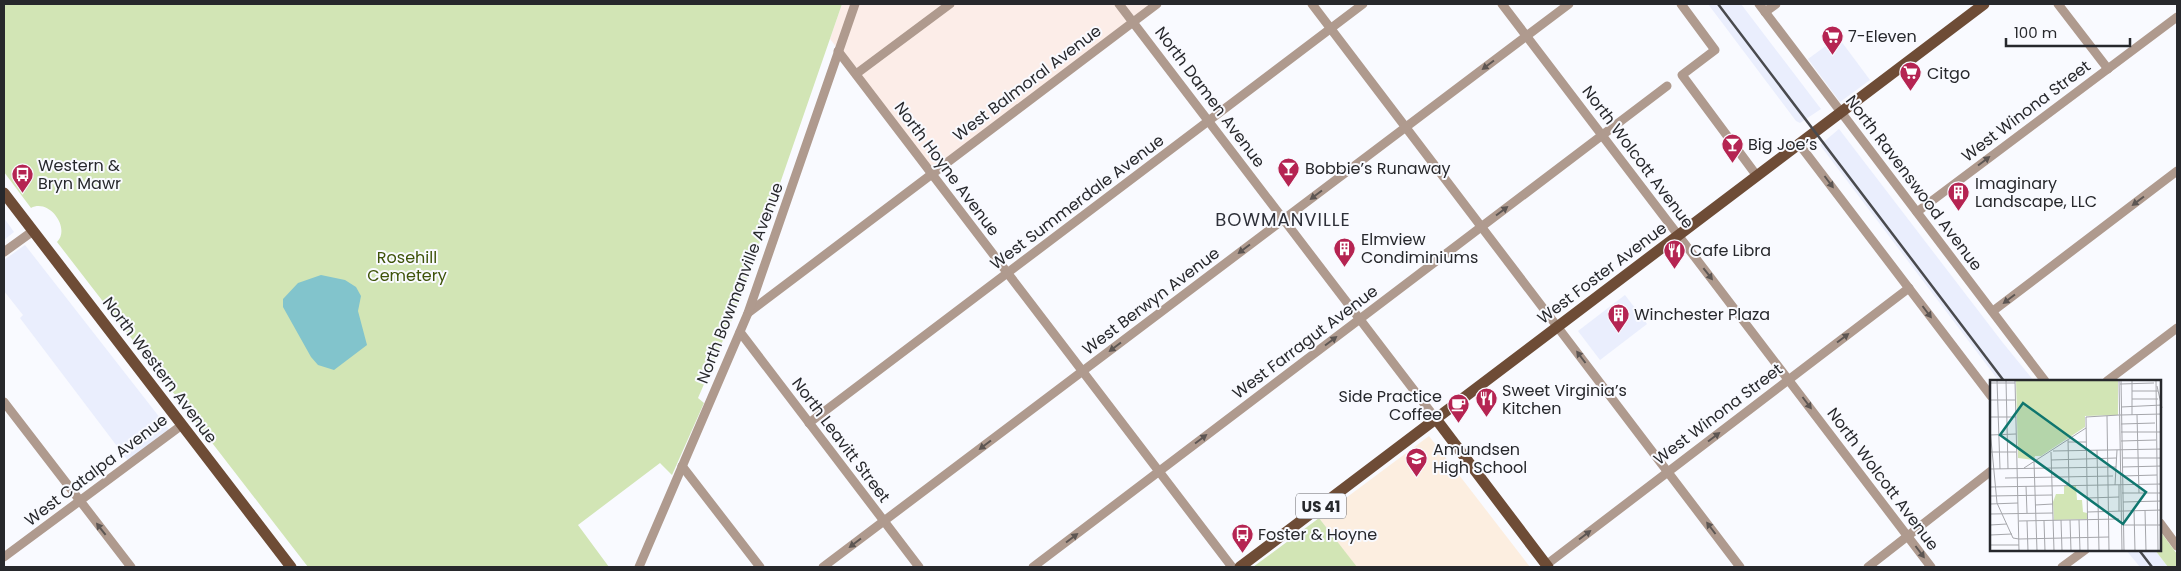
<svg xmlns="http://www.w3.org/2000/svg" width="2181" height="571" font-family="Poppins,sans-serif">
	<style>
		.built { fill: #eaeefd }
		.industrial { fill: #fcede8 }
		.education { fill: #fceee0 }
		.green { fill: #d2e5b5 }
		.water { fill: #82c4cc }
		.lines { fill: none; stroke-linecap: round; stroke-linejoin: round }
		.minor { stroke: #af9a8e; stroke-width: 9 }
		.major { stroke: #6e4c36; stroke-width: 11 }
		.rail { stroke: #494a4e; stroke-width: 2.5 }
		.oneway { fill: #5d5653 }
		.labels { text-anchor: middle; dominant-baseline: central; stroke-width: 4; stroke-linejoin: round; paint-order: stroke }
		.shield { fill: #f9faff; stroke: #66676b; stroke-width: 1 }
		.shield-label { font-size: 15px; font-weight: bold; fill: #27282c }
		.poi-label { font-size: 16px; fill: #27282c; stroke: #f9faff; text-anchor: start }
		.street-label { font-size: 16px; fill: #27282c; stroke: #f9faff }
		.park-label { font-size: 16px; fill: #3e5309; stroke: #f9faff }
		.neighbourhood-label { font-size: 18px; letter-spacing: 1px; fill: #2e3039; stroke: #f9faff }
		.inset-road { fill: none; stroke: #a5a6ab; stroke-width: 1 }
		.view { fill: #0f766e; fill-opacity: 0.15; stroke: #0f766e; stroke-width: 2.5 }
		.inset-edge { fill: none; stroke: #27282c; stroke-width: 2.5 }
	</style>
	<rect width="100%" height="100%" fill="#f9faff"/>
	<g class="built">
		<polygon points="1708,4 1741,4 1821,109 1800,123 1796,121"/>
		<polygon points="1838,37 1870,80 1840,102 1808,59"/>
		<polygon points="1839,129 2003,343 2034,381 1999,381 1820,145"/>
		<polygon points="4,218 14,232 4,240"/>
		<polygon points="25,245 171,432 129,462 20,318 23,315 4,291 4,260"/>
		<polygon points="1625,295 1647,324 1600,360 1578,331"/>
		<polygon points="2126,550 2155,550 2168,567 2140,567"/>
	</g>
	<polygon class="industrial" points="842,4 1156,4 934,172 830,39"/>
	<polygon class="education" points="1429,436 1530,567 1356,567 1319,518"/>
	<g class="green">
		<path d="M4,4H842L737,308L698,398L704,403L672,475L660,463L578,525L609,567H308L57,242C71,228 49,198 31,208L4,172Z"/>
		<polygon points="1319,518 1357,567 1253,567"/>
		<polygon points="2160,531 2177,554 2177,567 2168,567 2155,550 2160,550"/>
	</g>
	<polygon class="water" points="321,275 345,280 356,287 361,296 358,311 367,345 334,370 318,365 311,357 283,307 283,299 298,283"/>
	<g class="lines">
		<g class="minor">
			<polyline points="1119,4 1436,419"/>
			<polyline points="1312,4 1740,567"/>
			<polyline points="1502,4 1931,567"/>
			<polyline points="1681,4 1715,50 1682,75 1757,176"/>
			<polyline points="1759,4 2045,381"/>
			<polyline points="2058,4 2108,69"/>
			<polyline points="1765,12 1776,4"/>
			<polyline points="838,51 1232,567"/>
			<polyline points="856,74 950,4"/>
			<polyline points="1799,144 1991,396"/>
			<polyline points="1917,212 2177,17"/>
			<polyline points="4,252 33,231"/>
			<polyline points="1993,311 2177,171"/>
			<polyline points="748,313 1157,4"/>
			<polyline points="740,332 919,567"/>
			<polyline points="2107,381 2177,328"/>
			<polyline points="4,402 131,567"/>
			<polyline points="809,423 1363,4"/>
			<polyline points="682,466 760,567"/>
			<polyline points="2160,523 2177,546"/>
			<polyline points="4,557 182,425"/>
			<polyline points="1546,565 1909,288"/>
			<polyline points="639,567 748,313 855,4"/>
			<polyline points="823,567 1569,4"/>
			<polyline points="1033,567 1667,86"/>
			<polyline points="1868,567 1991,471"/>
			<polyline points="2062,567 2085,550"/>
		</g>
		<g class="major">
			<polyline points="4,193 291,567"/>
			<polyline points="1436,419 1548,567"/>
			<polyline points="1240,567 1984,4"/>
		</g>
		<g class="rail">
			<polyline points="1718,4 2004,381"/>
			<polyline points="2139,550 2152,567"/>
		</g>
	</g>
	<defs><path id="oneway-solid" d="M-6-.8H1V-3.2L6.5 0L1 3.2V.8H-6Z" transform="scale(1.25)"/></defs>
	<g class="oneway">
		<use href="#oneway-solid" transform="translate(1488 65) rotate(143)"/>
		<use href="#oneway-solid" transform="translate(1984 161) rotate(-37)"/>
		<use href="#oneway-solid" transform="translate(1829 182) rotate(53)"/>
		<use href="#oneway-solid" transform="translate(1316 195) rotate(143)"/>
		<use href="#oneway-solid" transform="translate(2138 201) rotate(143)"/>
		<use href="#oneway-solid" transform="translate(1502 211) rotate(-37)"/>
		<use href="#oneway-solid" transform="translate(1244 249) rotate(143)"/>
		<use href="#oneway-solid" transform="translate(1708 274) rotate(52)"/>
		<use href="#oneway-solid" transform="translate(2009 299) rotate(143)"/>
		<use href="#oneway-solid" transform="translate(1927 312) rotate(53)"/>
		<use href="#oneway-solid" transform="translate(1843 338) rotate(-37)"/>
		<use href="#oneway-solid" transform="translate(1331 341) rotate(-37)"/>
		<use href="#oneway-solid" transform="translate(1115 347) rotate(143)"/>
		<use href="#oneway-solid" transform="translate(1581 357) rotate(-127)"/>
		<use href="#oneway-solid" transform="translate(1807 403) rotate(53)"/>
		<use href="#oneway-solid" transform="translate(1714 437) rotate(-37)"/>
		<use href="#oneway-solid" transform="translate(1201 439) rotate(-37)"/>
		<use href="#oneway-solid" transform="translate(985 445) rotate(143)"/>
		<use href="#oneway-solid" transform="translate(1711 528) rotate(-127)"/>
		<use href="#oneway-solid" transform="translate(101 529) rotate(-128)"/>
		<use href="#oneway-solid" transform="translate(1585 535) rotate(-37)"/>
		<use href="#oneway-solid" transform="translate(1072 538) rotate(-37)"/>
		<use href="#oneway-solid" transform="translate(855 543) rotate(143)"/>
		<use href="#oneway-solid" transform="translate(1920 552) rotate(53)"/>
	</g>
	<defs>
		<symbol id="supermarket-pin" viewBox="-11 -11 22 30"><path d="M0 17L-7.5 6A9.5 9.5 0 1 1 7.5 6Z" fill="#b52452" stroke="#f9faff"/><path d="M-6-5.5h2.5l.6 2H6L4.5 2H-2.5L-4.4-4H-6ZM-1.5 3.2a1.3 1.3 0 1 0 .1 0ZM3 3.2a1.3 1.3 0 1 0 .1 0Z" fill="#fff"/></symbol>
		<symbol id="bar-pin" viewBox="-11 -11 22 30"><path d="M0 17L-7.5 6A9.5 9.5 0 1 1 7.5 6Z" fill="#b52452" stroke="#f9faff"/><path d="M-6-5H6L.8 .8V4.5H3.5V6h-7V4.5H-.8V.8Z" fill="#fff"/></symbol>
		<symbol id="bus-pin" viewBox="-11 -11 22 30"><path d="M0 17L-7.5 6A9.5 9.5 0 1 1 7.5 6Z" fill="#b52452" stroke="#f9faff"/><path d="M-5-6H5V4H4V6H2V4H-2V6H-4V4H-5ZM-3.5-4V0h7V-4ZM-3.5 1.2v1.5H-2V1.2ZM2 1.2v1.5H3.5V1.2Z" fill="#fff"/></symbol>
		<symbol id="building-pin" viewBox="-11 -11 22 30"><path d="M0 17L-7.5 6A9.5 9.5 0 1 1 7.5 6Z" fill="#b52452" stroke="#f9faff"/><path d="M-4-6H4V6H1V3H-1V6H-4ZM-2.5-4.3h1.7v1.8h-1.7ZM.8-4.3h1.7v1.8H.8ZM-2.5-1h1.7V.8h-1.7ZM.8-1h1.7V.8H.8Z" fill="#fff"/></symbol>
		<symbol id="restaurant-pin" viewBox="-11 -11 22 30"><path d="M0 17L-7.5 6A9.5 9.5 0 1 1 7.5 6Z" fill="#b52452" stroke="#f9faff"/><path d="M-5-6h1v4h1v-4h1v4h1v-4h1v5L-1.5 .5V6h-2V.5L-5-1ZM5-6V6H3V1.5H1.5Q1.5-4 5-6Z" fill="#fff"/></symbol>
		<symbol id="cafe-pin" viewBox="-11 -11 22 30"><path d="M0 17L-7.5 6A9.5 9.5 0 1 1 7.5 6Z" fill="#b52452" stroke="#f9faff"/><path d="M-5.5-4.5H6V0H3Q3 3.5 0 3.5H-2.5Q-5.5 3.5-5.5 0ZM3-3.2v2h1.7v-2ZM-6 4.5H4V6H-6Z" fill="#fff"/></symbol>
		<symbol id="school-pin" viewBox="-11 -11 22 30"><path d="M0 17L-7.5 6A9.5 9.5 0 1 1 7.5 6Z" fill="#b52452" stroke="#f9faff"/><path d="M0-5L7-2L0 1L-7-2ZM-4 1L0 2.5L4 1V4Q0 6-4 4Z" fill="#fff"/></symbol>
	</defs>
	<g fill-rule="evenodd">
		<use href="#supermarket-pin" x="1820" y="24" width="25" height="34"/>
		<use href="#supermarket-pin" x="1898" y="60" width="25" height="34"/>
		<use href="#bar-pin" x="1720" y="132" width="25" height="34"/>
		<use href="#bar-pin" x="1276" y="156" width="25" height="34"/>
		<use href="#bus-pin" x="10" y="162" width="25" height="34"/>
		<use href="#building-pin" x="1946" y="180" width="25" height="34"/>
		<use href="#building-pin" x="1332" y="236" width="25" height="34"/>
		<use href="#restaurant-pin" x="1662" y="238" width="25" height="34"/>
		<use href="#building-pin" x="1606" y="302" width="25" height="34"/>
		<use href="#restaurant-pin" x="1474" y="386" width="25" height="34"/>
		<use href="#cafe-pin" x="1446" y="392" width="25" height="34"/>
		<use href="#school-pin" x="1404" y="446" width="25" height="34"/>
		<use href="#bus-pin" x="1230" y="522" width="25" height="34"/>
	</g>
	<g class="labels">
		<rect class="shield" x="1296" y="493.5" width="50" height="25" rx="4"/>
		<g class="shield-label">
			<text x="1321" y="506">US 41</text>
		</g>
		<g class="poi-label">
			<text x="1848" y="36">7-Eleven</text>
			<text x="1927" y="73">Citgo</text>
			<text x="1748" y="144">Big Joe’s</text>
			<text x="38" y="165">Western &amp;<tspan x="38" dy="18">Bryn Mawr</tspan></text>
			<text x="1305" y="168">Bobbie’s Runaway</text>
			<text x="1975" y="183">Imaginary<tspan x="1975" dy="18">Landscape, LLC</tspan></text>
			<text x="1361" y="239">Elmview<tspan x="1361" dy="18">Condiminiums</tspan></text>
			<text x="1690" y="250">Cafe Libra</text>
			<text x="1634" y="314">Winchester Plaza</text>
			<text x="1502" y="390">Sweet Virginia’s<tspan x="1502" dy="18">Kitchen</tspan></text>
			<text x="1442" y="396" text-anchor="end">Side Practice<tspan x="1442" dy="18">Coffee</tspan></text>
			<text x="1433" y="449">Amundsen<tspan x="1433" dy="18">High School</tspan></text>
			<text x="1258" y="534">Foster &amp; Hoyne</text>
		</g>
		<g class="street-label">
			<text transform="translate(1027 83) rotate(-37)">West Balmoral Avenue</text>
			<text transform="translate(1210 97) rotate(53)">North Damen Avenue</text>
			<text transform="translate(2026 111) rotate(-37)">West Winona Street</text>
			<text transform="translate(1638 157) rotate(53)">North Wolcott Avenue</text>
			<text transform="translate(947 169) rotate(53)">North Hoyne Avenue</text>
			<text transform="translate(1914 183) rotate(53)">North Ravenswood Avenue</text>
			<text transform="translate(1077 202) rotate(-37)">West Summerdale Avenue</text>
			<text transform="translate(1602 273) rotate(-37)">West Foster Avenue</text>
			<text transform="translate(740 283) rotate(-69)">North Bowmanville Avenue</text>
			<text transform="translate(1151 301) rotate(-37)">West Berwyn Avenue</text>
			<text transform="translate(1305 342) rotate(-37)">West Farragut Avenue</text>
			<text transform="translate(160 370) rotate(53)">North Western Avenue</text>
			<text transform="translate(1718 414) rotate(-37)">West Winona Street</text>
			<text transform="translate(841 440) rotate(53)">North Leavitt Street</text>
			<text transform="translate(96 470) rotate(-37)">West Catalpa Avenue</text>
			<text transform="translate(1883 479) rotate(53)">North Wolcott Avenue</text>
		</g>
		<g class="park-label">
			<text x="407" y="257">Rosehill<tspan x="407" dy="18">Cemetery</tspan></text>
		</g>
		<g class="neighbourhood-label">
			<text x="1283" y="219">BOWMANVILLE</text>
		</g>
	</g>
	<g transform="translate(1990 380)">
		<rect width="171" height="171" fill="#f9faff"/>
		<path d="M26,0H128V35L95,36V47L51,76H45L44,80L28,78ZM74,106H86L87,120H92L93,132L97,133V139L64,140L63,122L66,114H74Z" fill="#d2e5b5"/>
		<path class="inset-road" d="M7,0L10,89M16,0L18,89M25,0L29,171M129,0L132,171M131,0L134,171M142,0V35M166,0L168,171M0,3H25M130,4L164,3M167,6L172,28M142,11H168M142,19H168M0,20H25M131,27L172,25M130,35L172,34M147,35L149,113M117,36L119,171M0,37H26M131,44L165,43M0,49L7,123L23,158L29,159M131,52H172M0,55L26,54M78,60L79,105M131,61L166,60M78,62H96M107,70L109,171M63,71L172,69M0,72H26M61,72L64,171M133,78H172M61,80L126,78M44,82L47,171M132,87L172,86M34,88L96,48M0,89L126,87M132,96L167,95M15,98L123,96M97,105L96,37L129,35M97,105L98,171M125,105L127,70M129,105V131M36,106L37,133M0,107L172,104M132,113H172M0,116L62,115M97,118L129,117M133,122L172,121M0,124L28,123M45,125L63,124M144,130L145,171M155,130L156,171M97,132L172,130M0,134L63,133M71,140L72,171M80,140L81,171M89,140L90,171M29,141L129,139M37,141L38,171M54,141L55,171M0,145L17,144M133,145H172M0,155L22,154M29,159L119,157M0,165H29"/>
		<path class="view" d="M33,23L156,112L133,144L10,55Z"/>
		<rect width="171" height="171" class="inset-edge"/>
	</g>
	<rect width="2181" height="571" fill="none" stroke="#27282c" stroke-width="10"/>
	<path d="M2006 38v8h124v-8" fill="none" stroke="#27282c" stroke-width="2.5"/>
	<text x="2014" y="38" font-size="15" fill="#27282c" stroke="#f9faff" stroke-width="4" paint-order="stroke">100 m</text>
</svg>
